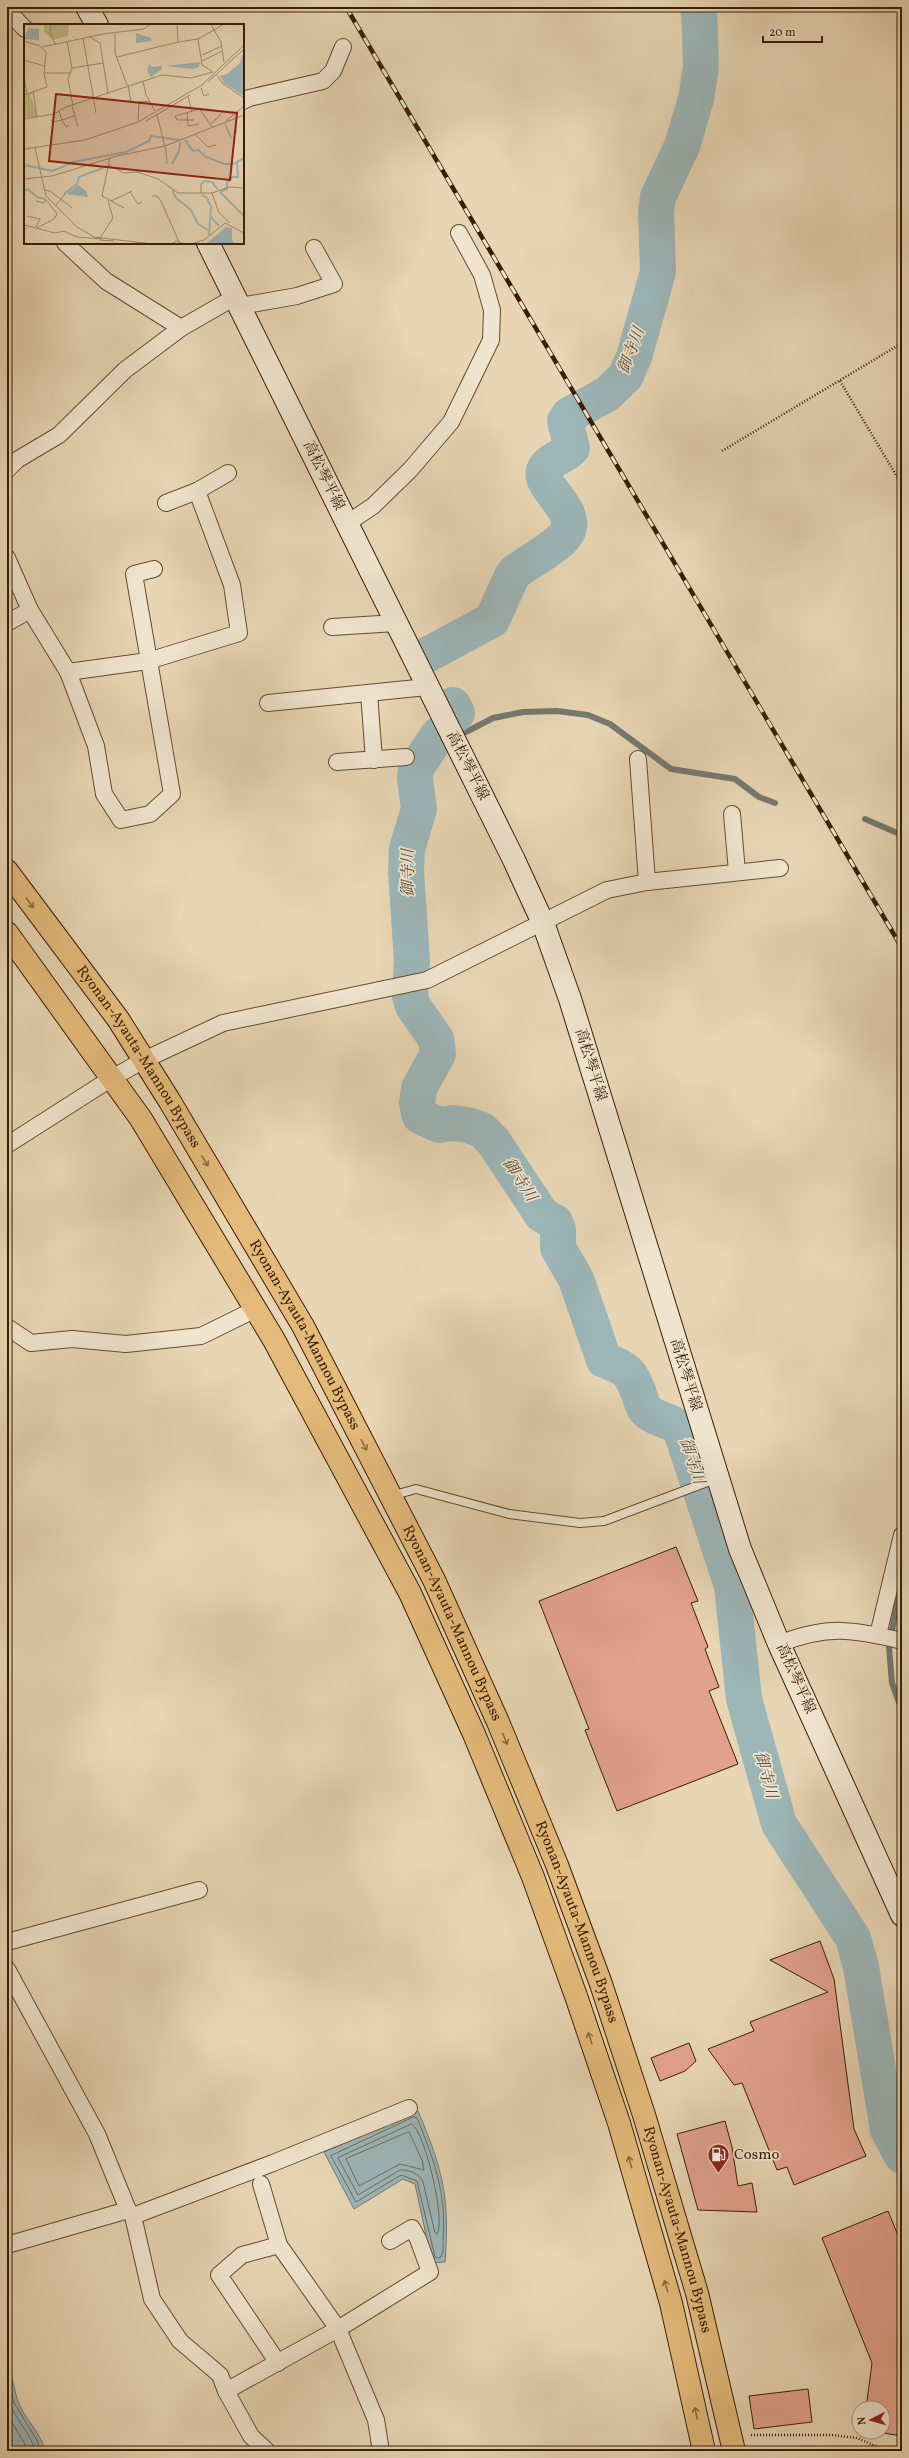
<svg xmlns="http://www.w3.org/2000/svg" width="909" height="2458" font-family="Vollkorn,'Noto Serif JP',serif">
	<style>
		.water { fill: #9cb6b8; stroke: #747970 }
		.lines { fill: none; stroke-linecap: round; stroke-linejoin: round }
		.shore { stroke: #6a6a5e; stroke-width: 1 }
		.stream { stroke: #747970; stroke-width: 6 }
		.river { stroke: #9cb6b8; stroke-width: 36 }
		.building { fill: #e2a18d; stroke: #391e03 }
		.lane-casing { stroke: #644c2f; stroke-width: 10 }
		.street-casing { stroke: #644c2f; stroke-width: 18 }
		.secondary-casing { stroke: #391e03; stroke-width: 24 }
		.highway-casing { stroke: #391e03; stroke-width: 24 }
		.path { stroke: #391e03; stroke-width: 2.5; stroke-dasharray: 1 2; stroke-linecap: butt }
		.lane { stroke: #efe4ce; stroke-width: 8 }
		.street { stroke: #efe4ce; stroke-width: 16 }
		.secondary { stroke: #efe4ce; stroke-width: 22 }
		.highway { stroke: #e4ba7a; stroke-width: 22 }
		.rail-casing { stroke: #391e03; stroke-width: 4.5 }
		.rail { stroke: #efe4ce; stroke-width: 3; stroke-dasharray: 9; stroke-linecap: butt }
		.oneway { stroke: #8e6c3e }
		.labels { text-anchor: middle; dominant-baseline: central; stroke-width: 3.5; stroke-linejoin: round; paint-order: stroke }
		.street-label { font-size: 15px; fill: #391e03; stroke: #efe4ce }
		.poi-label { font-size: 15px; fill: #391e03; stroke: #efe4ce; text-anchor: start }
		.water-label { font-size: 16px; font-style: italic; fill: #574c39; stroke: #efe4ce }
		.inset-river { fill: none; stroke: #9cb6b8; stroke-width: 2 }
		.inset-road { fill: none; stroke: #a18c6d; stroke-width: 1 }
		.view { fill: #8f2418; fill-opacity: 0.15; stroke: #8f2418; stroke-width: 2 }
		.inset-edge { fill: none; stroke: #391e03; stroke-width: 2 }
	</style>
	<rect width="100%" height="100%" fill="#e7d5b3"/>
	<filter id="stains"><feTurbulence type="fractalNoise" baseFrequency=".005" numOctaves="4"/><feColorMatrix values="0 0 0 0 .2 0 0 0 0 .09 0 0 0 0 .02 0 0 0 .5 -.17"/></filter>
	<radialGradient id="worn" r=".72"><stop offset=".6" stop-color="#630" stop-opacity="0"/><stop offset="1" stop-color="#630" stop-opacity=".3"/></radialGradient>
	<g class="water">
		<path d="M418,2111C443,2170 450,2198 445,2262L432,2263L415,2184L403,2179L354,2209L324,2152Z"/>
		<path d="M7,2367C14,2379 14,2392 19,2404C26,2420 41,2433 45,2451H7Z"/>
	</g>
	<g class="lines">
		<g class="shore">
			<path d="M414,2117L417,2118C433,2157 447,2195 443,2238C443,2244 444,2253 440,2258L435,2257L417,2181L401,2175L356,2202L331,2156Z"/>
			<path d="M412,2124C425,2132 446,2221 437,2234L435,2233L423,2182C420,2174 408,2169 400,2170L358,2195L338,2158Z"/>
			<polygon points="409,2132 422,2160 424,2170 400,2164 359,2186 346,2159"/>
			<polyline points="7,2376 14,2403 38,2442 40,2451"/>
			<path d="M7,2395C12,2417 31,2432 35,2451"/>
			<polyline points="7,2414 29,2451"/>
		</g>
		<g class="stream">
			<polyline points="457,713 466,732 493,718 523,712 557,711 588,715 610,724 671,769 735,779 759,797 775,803"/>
			<polyline points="865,819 902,835"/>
			<polyline points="902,1576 889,1647 892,1683 902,1711"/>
		</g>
		<g class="river">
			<path d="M427,655L492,620L511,578L515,572C530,561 550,551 563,538C586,514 538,488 544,471C547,460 565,457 572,448L565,421L569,415L607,394L625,377L634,357L658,272L656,211L658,197L682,146L696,99L701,67L699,7"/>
			<polyline points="453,705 457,713 455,715"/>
			<path d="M438,735L416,768L415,779L419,809L407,849L406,871L412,961L410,996L413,1006L436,1039L438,1054L419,1088L417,1103L420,1116L439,1125L453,1123L468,1125L482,1130L493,1141L542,1215L555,1222L558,1230V1248L576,1279L604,1360C628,1369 630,1371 639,1394C641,1399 642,1405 645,1409C655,1421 673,1419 681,1431L732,1586L744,1699L779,1824L853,1938L861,1967L888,2130L902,2156"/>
		</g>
	</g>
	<g class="building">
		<polygon points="676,1547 698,1601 691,1603 708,1647 705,1649 719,1687 709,1691 738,1764 617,1811 585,1730 589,1729 539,1601"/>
		<polygon points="820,1941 834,1979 854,2129 866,2156 794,2185 787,2167 777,2170 742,2083 734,2085 708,2049 754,2031 750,2022 828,1992 770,1960"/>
		<polygon points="689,2043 696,2061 685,2071 660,2081 651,2058"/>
		<polygon points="725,2121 732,2147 738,2186 752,2183 757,2212 698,2210 677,2134"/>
		<polygon points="888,2211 902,2245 902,2436 876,2432 883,2432 883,2408 866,2408 872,2363 822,2238"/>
		<polygon points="808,2389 812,2422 754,2429 749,2396"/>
	</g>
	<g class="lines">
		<defs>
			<polyline id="lane" points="391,1496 416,1489 509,1514 580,1523 604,1521 718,1478"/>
			<g id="street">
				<polyline points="7,10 25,29"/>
				<polyline points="243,101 249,98 323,81 333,71 343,47"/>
				<polyline points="65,243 106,281 181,328"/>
				<polyline points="240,306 297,296 334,284 314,248"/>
				<polyline points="7,470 17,460 59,435 125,370 181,328 235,297"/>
				<polyline points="166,503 197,491 228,473"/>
				<polyline points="346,524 373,506 410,470 451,422 491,340 492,310 482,275 459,233"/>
				<polyline points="7,558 30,610 68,672 96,746 104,794 121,820 150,814 172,794 134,574 154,569"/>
				<polyline points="7,623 30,610"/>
				<polyline points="332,627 396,623"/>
				<polyline points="68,672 148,661 239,633 232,585 197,491"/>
				<polyline points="369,693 374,760"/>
				<polyline points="268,703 427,687"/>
				<polyline points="638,759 647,882"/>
				<polyline points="337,762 406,757"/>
				<polyline points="732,814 737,872"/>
				<polyline points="7,1145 112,1078 144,1060 223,1023 427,980 607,890 647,882 780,868"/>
				<polyline points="7,1327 31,1343 72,1339 126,1344 201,1336 256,1309"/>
				<polyline points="878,1635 902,1535"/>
				<path d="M779,1644C827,1625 853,1629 902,1641"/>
				<polyline points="7,1942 199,1890"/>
				<polyline points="7,1969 97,2134 128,2210 133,2216 152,2299 180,2341 220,2375 226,2391 251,2436 267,2451"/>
				<polyline points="133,2216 273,2163 409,2108"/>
				<polyline points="7,2245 128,2210"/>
				<polyline points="278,2363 219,2275 242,2255 279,2245"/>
				<polyline points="226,2391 338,2329 279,2245 261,2184"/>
				<polyline points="381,2451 376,2420 338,2329 430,2272 418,2239 412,2228 390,2241"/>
			</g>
			<g id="secondary">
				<polyline points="87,7 97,25"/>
				<polyline points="208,243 514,860 543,923 570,999 740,1549 779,1644 902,1915"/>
			</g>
			<g id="highway">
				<path id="s1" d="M7,871L118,1019L169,1100L303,1326L434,1580L498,1722L557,1865L601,1984L644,2115L697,2293L734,2451"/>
				<polyline points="7,933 141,1119 274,1340 410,1593 474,1734 533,1877 576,1996 619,2123 671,2303 704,2451"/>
			</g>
		</defs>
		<use href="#lane" class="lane-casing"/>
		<use href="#street" class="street-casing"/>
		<use href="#secondary" class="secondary-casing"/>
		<use href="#highway" class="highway-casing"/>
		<g class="path">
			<polyline points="840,381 902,485"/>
			<polyline points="722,451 902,343"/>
			<polyline points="751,2435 831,2435 857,2438 887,2451"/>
		</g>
		<use href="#lane" class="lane"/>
		<use href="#street" class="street"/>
		<use href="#secondary" class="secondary"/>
		<use href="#highway" class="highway"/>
		<defs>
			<polyline id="rail" points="346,7 902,948"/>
		</defs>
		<use href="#rail" class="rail-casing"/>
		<use href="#rail" class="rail"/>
	</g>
	<defs><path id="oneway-shaft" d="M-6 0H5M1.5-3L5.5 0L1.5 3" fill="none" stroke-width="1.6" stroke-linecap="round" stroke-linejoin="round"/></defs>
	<g class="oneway">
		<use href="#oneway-shaft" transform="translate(30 903) rotate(53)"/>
		<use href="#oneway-shaft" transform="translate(205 1161) rotate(59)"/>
		<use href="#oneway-shaft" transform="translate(364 1445) rotate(63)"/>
		<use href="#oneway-shaft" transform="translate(505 1739) rotate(68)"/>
		<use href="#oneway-shaft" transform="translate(590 2038) rotate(-109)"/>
		<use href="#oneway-shaft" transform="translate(630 2162) rotate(-106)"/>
		<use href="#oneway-shaft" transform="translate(666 2286) rotate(-106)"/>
		<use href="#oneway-shaft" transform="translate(696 2413) rotate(-102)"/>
	</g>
	<defs>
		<symbol id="fuel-pin" viewBox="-11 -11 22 30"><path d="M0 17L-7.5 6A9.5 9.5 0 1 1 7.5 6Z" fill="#8f2418" stroke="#efe4ce"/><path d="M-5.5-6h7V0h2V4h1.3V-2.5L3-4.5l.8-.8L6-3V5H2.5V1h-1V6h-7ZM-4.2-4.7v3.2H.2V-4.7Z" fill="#fff"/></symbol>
	</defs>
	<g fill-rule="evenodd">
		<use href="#fuel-pin" x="706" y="2142" width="25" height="34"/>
	</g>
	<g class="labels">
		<g class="street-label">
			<text transform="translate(323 476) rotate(64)">高松琴平線</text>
			<text transform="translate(467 766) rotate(63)">高松琴平線</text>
			<text stroke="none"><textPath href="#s1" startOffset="228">Ryonan-Ayauta-Mannou Bypass</textPath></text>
			<text transform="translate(590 1065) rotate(73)">高松琴平線</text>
			<text stroke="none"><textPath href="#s1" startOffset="552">Ryonan-Ayauta-Mannou Bypass</textPath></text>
			<text transform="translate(685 1375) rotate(73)">高松琴平線</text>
			<text stroke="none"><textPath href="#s1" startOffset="876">Ryonan-Ayauta-Mannou Bypass</textPath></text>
			<text transform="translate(795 1679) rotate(66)">高松琴平線</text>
			<text stroke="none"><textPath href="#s1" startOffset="1200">Ryonan-Ayauta-Mannou Bypass</textPath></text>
			<text stroke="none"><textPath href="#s1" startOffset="1524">Ryonan-Ayauta-Mannou Bypass</textPath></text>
		</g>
		<g class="poi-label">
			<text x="734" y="2155">Cosmo</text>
		</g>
		<g class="water-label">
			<text transform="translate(632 351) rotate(-69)">御寺川</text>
			<text transform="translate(409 873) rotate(-90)">御寺川</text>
			<text transform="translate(519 1180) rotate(57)">御寺川</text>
			<text transform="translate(691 1461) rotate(72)">御寺川</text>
			<text transform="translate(765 1775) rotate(75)">御寺川</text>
		</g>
	</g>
	<g transform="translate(24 24)">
		<rect width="220" height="220" fill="#e7d5b3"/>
		<path d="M20,0H45L44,12L29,16L20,8ZM9,68L6,71L13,89L11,93L0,94V72Z" fill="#bebb87"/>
		<path d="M5,4L15,5V16L0,15ZM112,9L127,14L128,17L112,19ZM220,28V72L200,59L196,52L203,50L216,39ZM176,38L175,43L170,45L141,42ZM125,40L128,43L138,42V45L127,53L123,46ZM54,161L62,167L64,173L43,170ZM202,203L208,204V215L211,220H182Z" fill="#9cb6b8"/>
		<path class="inset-river" d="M161,116L169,127L174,126L182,133L200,140H209L220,134M148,140L155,127L156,118M0,141L29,147L49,138L102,128L125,117L127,112L155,116M148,166L152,174L167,186L174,200L184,206M0,167L4,165L13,173L21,175M196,168L203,165V159L208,153H214L213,138M196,168L220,192M177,169V160L181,157L188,158L194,166M40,170L53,160L55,153L84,142M178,171L183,174L187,183L185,211M187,193L195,202"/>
		<path class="inset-road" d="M27,0L26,9L32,21M153,0L154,18L174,15L178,41L189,48M91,10V29L103,61M66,13L76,19L84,69M59,14L72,89M174,15L190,6L187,0M0,17L16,22L22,28L20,49L23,63L0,71M43,17L48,44L44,55L49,82M18,23L79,10L120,5L126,0M178,31L198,22M93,33L154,18M0,36L20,42M178,37L198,27M200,38L197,18L190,6L200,0M48,44L79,39M20,49H46M193,51L198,59L220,74M0,54L3,70M119,57L122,71L131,87M184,58L220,25M104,61L107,78M177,64L180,72L185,70M9,67L13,93M164,73L168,87M48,82L54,103M35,87L38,96L50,92M163,89L164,102L175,100M133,91L142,127L143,140M0,95L30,90L42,83L138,51L167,54L189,48M27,96L29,98L38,96L42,103L45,101M170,96H153L151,92L176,85L188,103M114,97L115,78L126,77M122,97L166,71M202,97L220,82M187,100L197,90M201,100L207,114M212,109V96M172,111L184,123L192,121M11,124L22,172L53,203L70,213L128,220M0,125L61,116L114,98L178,61L220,21M86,134L78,172L100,184M85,141L100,149L113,148L134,155L154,169H188L205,163L220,164M0,155L28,152L93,132L141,122L220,91M21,166L26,167L48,184M106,168L114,180L118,178M188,169L195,189L206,199M128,172H133L137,177L155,218M12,177L20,179L22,175M87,177L108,167M32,181L41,170M3,192L16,195L12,203M0,201L31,209L40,207L53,213L78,215M13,204L30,195L33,190L22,176M76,214L89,194L84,176M75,216L90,217M147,220L152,217L161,220M167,220L180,216L201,199L220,209"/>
		<path class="view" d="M32,70L213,89L206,156L25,137Z"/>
		<rect width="220" height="220" class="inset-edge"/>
	</g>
	<rect width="909" height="2458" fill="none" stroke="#e7d5b3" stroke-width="24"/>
	<rect x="8" y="8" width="893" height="2442" fill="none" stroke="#391e03" stroke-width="2"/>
	<rect x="12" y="12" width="885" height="2434" fill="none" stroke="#391e03"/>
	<g transform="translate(871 2420) rotate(264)"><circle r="19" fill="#efe4ce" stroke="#a6957d"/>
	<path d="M0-3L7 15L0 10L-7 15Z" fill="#8f2418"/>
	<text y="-6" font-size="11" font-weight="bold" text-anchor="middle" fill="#391e03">N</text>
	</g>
	<path d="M763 36v6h59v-6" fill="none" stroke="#391e03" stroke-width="2"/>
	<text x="769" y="36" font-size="12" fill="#391e03" stroke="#efe4ce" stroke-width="3" paint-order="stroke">20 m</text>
	<rect width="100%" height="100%" filter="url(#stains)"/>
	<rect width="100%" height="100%" fill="url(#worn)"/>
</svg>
